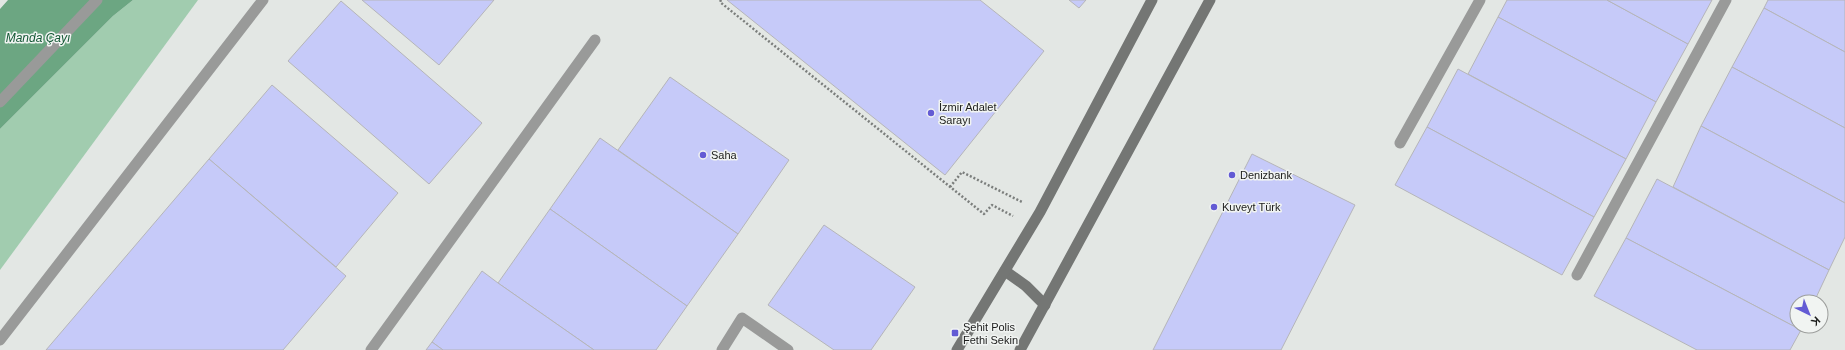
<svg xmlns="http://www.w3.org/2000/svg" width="1845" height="350" font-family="Helvetica,sans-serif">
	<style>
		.green { fill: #a1ccaf }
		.water { fill: #6ca682 }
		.building { fill: #c6caf9; stroke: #b5b5b9 }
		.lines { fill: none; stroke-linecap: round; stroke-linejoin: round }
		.path { stroke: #7b7e7c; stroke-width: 2.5; stroke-dasharray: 2 2; stroke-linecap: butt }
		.service { stroke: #999a99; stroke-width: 11 }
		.minor { stroke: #999a99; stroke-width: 11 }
		.secondary { stroke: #747674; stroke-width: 11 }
		.poi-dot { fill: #635bd4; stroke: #f1f4f2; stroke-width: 1.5 }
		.labels { text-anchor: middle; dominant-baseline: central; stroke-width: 3; stroke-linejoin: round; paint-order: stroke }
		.poi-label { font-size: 11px; fill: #1c1d1c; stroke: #f1f4f2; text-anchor: start }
		.water-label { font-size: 12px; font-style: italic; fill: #145835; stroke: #f1f4f2 }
	</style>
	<rect width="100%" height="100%" fill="#e3e7e4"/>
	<polygon class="green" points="133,0 198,0 0,270 0,129 113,16"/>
	<polygon class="water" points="8,0 133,0 113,16 0,129 0,9"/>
	<g class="building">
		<polygon points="362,0 494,0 439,65"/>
		<polygon points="727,0 980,0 1044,51 945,175"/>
		<polygon points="1069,0 1086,0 1079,8"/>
		<polygon points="1507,0 1607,0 1688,44 1656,102 1498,17"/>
		<polygon points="1607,0 1712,0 1688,44"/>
		<polygon points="1768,0 1845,0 1845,52 1764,8"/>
		<polygon points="341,1 482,123 429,184 288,61"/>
		<polygon points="1764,8 1845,52 1845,128 1732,67"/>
		<polygon points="1498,17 1656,102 1626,159 1468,74"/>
		<polygon points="1732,67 1845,128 1845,203 1701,126"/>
		<polygon points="1458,69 1626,159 1594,217 1427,127"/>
		<polygon points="670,77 789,160 738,234 618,150"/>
		<polygon points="272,85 398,193 336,267 209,159"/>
		<polygon points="1701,126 1845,203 1845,237 1829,270 1673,187"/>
		<polygon points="1427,127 1594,217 1562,275 1395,185"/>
		<polygon points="600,138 738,234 687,306 550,209"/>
		<polygon points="1252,154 1355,205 1281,350 1153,350"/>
		<polygon points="209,159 346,276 283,350 46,350"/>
		<polygon points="1657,179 1829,270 1814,302 1797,302 1797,326 1803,326 1801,330 1626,238"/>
		<polygon points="550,209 687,306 656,350 594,350 498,283"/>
		<polygon points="824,225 915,287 871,350 834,350 768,305"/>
		<polygon points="1626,238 1801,330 1790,350 1697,350 1594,296"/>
		<polygon points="482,271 498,283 594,350 443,350 432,342"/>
		<polygon points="432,342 443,350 426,350"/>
	</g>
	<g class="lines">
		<g class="path">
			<polyline points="721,0 720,2 984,214 992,205 1013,216"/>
			<polyline points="950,187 962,172 1022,202"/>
		</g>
		<g class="service">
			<polyline points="0,102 97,0"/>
			<polyline points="1400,143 1480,0"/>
			<polyline points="1577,275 1726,0"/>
			<polyline points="371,350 595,40"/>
			<polyline points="722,350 742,318 788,350"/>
		</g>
		<polyline class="minor" points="0,340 263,0"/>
		<g class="secondary">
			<polyline points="1005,271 1026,286 1045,305"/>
			<polyline points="957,350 1040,212 1152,0"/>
			<polyline points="1020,350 1210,0"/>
		</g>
	</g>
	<g class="poi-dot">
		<circle cx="931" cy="113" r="4"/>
		<circle cx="703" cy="155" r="4"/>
		<circle cx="1232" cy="175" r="4"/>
		<circle cx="1214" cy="207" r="4"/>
		<rect x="951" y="329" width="8" height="8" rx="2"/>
	</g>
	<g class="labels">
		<g class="poi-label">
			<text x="939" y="107">İzmir Adalet<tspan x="939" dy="13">Sarayı</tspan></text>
			<text x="711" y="155">Saha</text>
			<text x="1240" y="175">Denizbank</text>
			<text x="1222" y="207">Kuveyt Türk</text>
			<text x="963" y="327">Şehit Polis<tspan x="963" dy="13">Fethi Sekin</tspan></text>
		</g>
		<g class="water-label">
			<text x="38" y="38">Manda Çayı</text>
		</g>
	</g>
	<g transform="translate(1809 314) rotate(137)"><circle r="19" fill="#f1f4f2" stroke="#9c9e9c"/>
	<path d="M0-3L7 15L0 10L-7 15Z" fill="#635bd4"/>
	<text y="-6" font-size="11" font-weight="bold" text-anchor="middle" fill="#1c1d1c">K</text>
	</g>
</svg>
